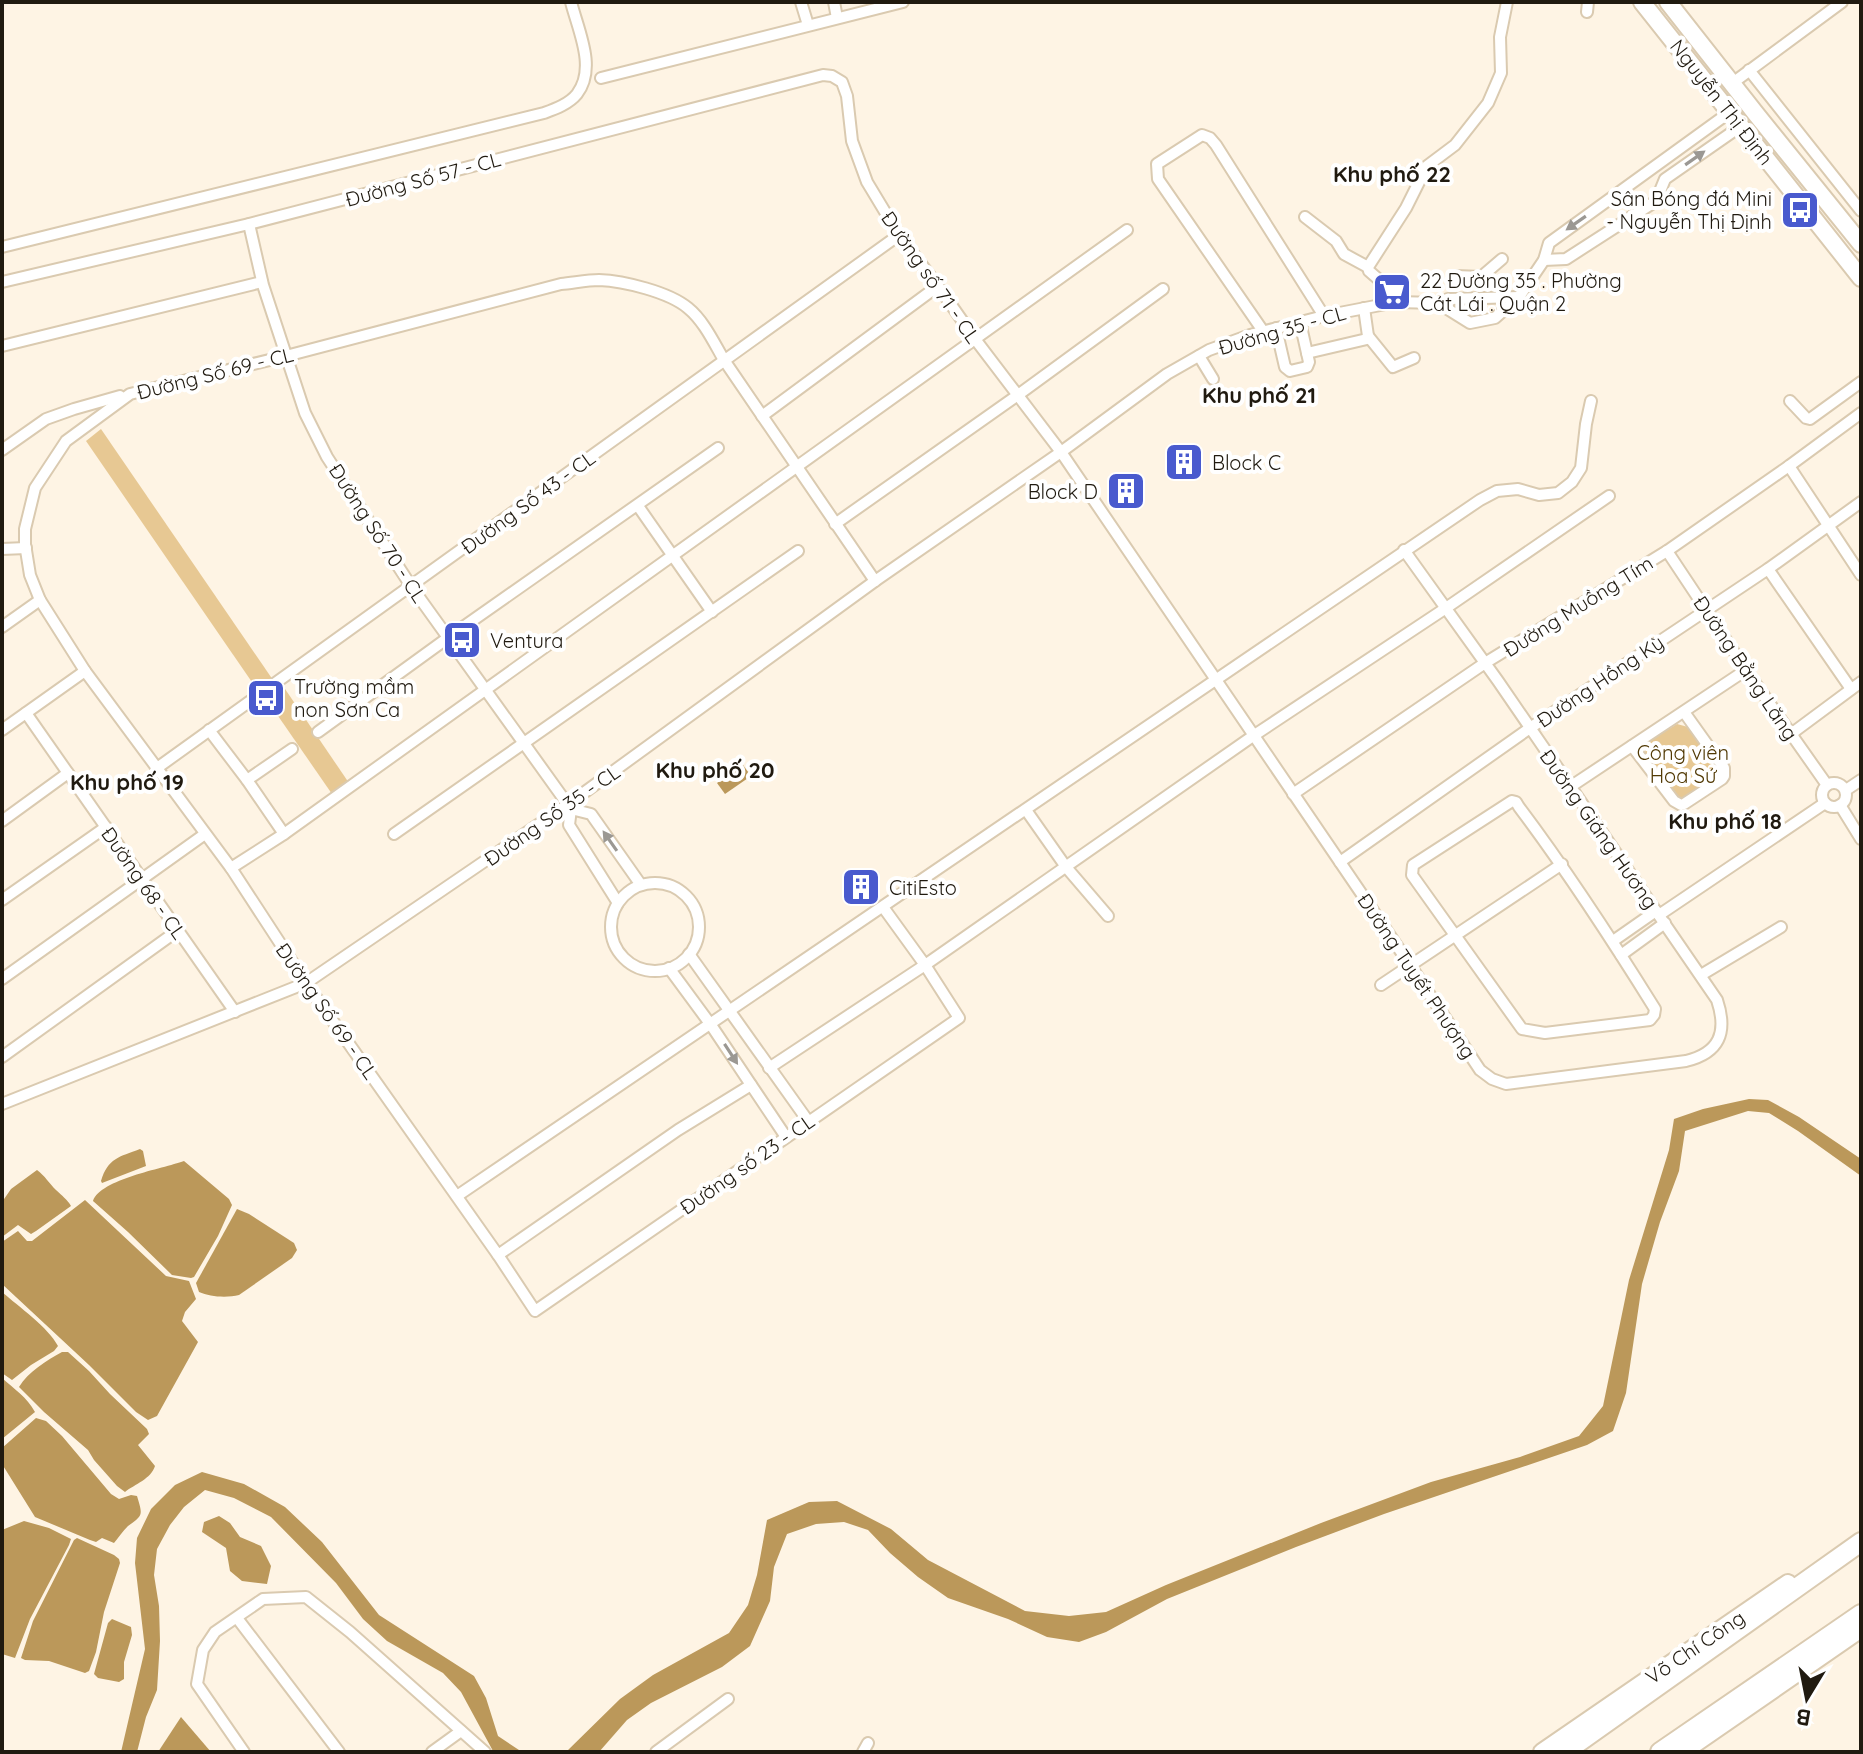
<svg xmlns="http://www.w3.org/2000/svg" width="1863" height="1754" font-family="Quicksand,sans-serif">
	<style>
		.green { fill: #e7c893 }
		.water { fill: #bb985a }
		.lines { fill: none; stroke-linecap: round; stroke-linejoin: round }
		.street-casing { stroke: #dacab0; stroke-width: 14 }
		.primary-casing { stroke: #dacab0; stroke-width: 20 }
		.highway-casing { stroke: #dacab0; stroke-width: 22 }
		.street { stroke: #fff; stroke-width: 10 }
		.primary { stroke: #fff; stroke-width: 16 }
		.highway { stroke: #fff; stroke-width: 18 }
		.oneway { fill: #9b9893 }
		.labels { text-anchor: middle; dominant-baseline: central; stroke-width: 8; stroke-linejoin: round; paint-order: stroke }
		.street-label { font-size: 20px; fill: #201a10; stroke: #fff }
		.poi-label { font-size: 20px; fill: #201a10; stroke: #fff; text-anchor: start }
		.park-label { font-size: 20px; fill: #513904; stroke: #fff }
		.neighbourhood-label { font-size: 22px; font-weight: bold; fill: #201a10; stroke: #fff }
	</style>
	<rect width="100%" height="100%" fill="#fef4e4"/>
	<g class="green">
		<polygon points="101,429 273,680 258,691 86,441"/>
		<polygon points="283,686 349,783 332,794 267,700"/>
		<path d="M1677,724L1688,727L1714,765L1716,768V777L1681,799L1675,797L1645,755C1645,739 1665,732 1677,724Z"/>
	</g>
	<g class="water">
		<polygon points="743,765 751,776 725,794 717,783"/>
		<polygon points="1749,1099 1768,1100 1799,1117 1861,1159 1861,1176 1798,1131 1769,1113 1748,1111 1685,1131 1679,1171 1660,1222 1642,1284 1626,1393 1613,1431 1587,1445 1384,1514 1296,1547 1167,1599 1106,1632 1079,1642 1047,1637 1008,1619 948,1598 918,1577 890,1553 868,1530 844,1522 816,1524 787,1534 774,1567 770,1601 750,1646 722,1667 651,1703 627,1720 599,1752 566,1752 620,1699 653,1675 729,1633 748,1605 757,1575 767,1520 809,1502 837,1501 891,1529 928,1560 1025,1611 1069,1616 1106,1612 1166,1585 1321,1523 1431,1482 1520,1457 1579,1436 1603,1406 1629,1280 1669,1150 1674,1119 1703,1109"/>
		<path d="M140,1149L143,1151L146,1166L102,1183L101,1181C108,1158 119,1157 140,1149Z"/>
		<path d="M184,1161L229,1199L232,1205L218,1236L194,1277L191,1278L172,1275L128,1232L93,1201C101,1179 162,1169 184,1161Z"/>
		<path d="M37,1170C45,1176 49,1183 56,1190C62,1196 67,1199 71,1206L36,1231L31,1234L18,1225L2,1237V1202L11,1189Z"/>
		<polygon points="85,1200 166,1276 189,1281 196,1299 185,1312 182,1321 198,1342 157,1416 148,1420 136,1412 89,1365 2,1284 2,1242 18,1231 27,1241 32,1241"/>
		<path d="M237,1209L249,1214L294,1243L297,1250L292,1258L239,1295C227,1298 210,1297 199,1292L196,1283Z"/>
		<path d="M2,1292C19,1307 48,1327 58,1346L54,1351L31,1365L12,1380L2,1373Z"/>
		<path d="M62,1352H68L89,1371L110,1394L147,1429L149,1434L138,1445L155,1466C151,1479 135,1484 125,1492L117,1486L94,1460L88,1450L44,1412L19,1387C28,1372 47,1360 62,1352Z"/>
		<path d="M2,1378C14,1389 27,1397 35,1412L2,1439Z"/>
		<path d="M36,1418L46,1421L62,1436L111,1494L119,1499L131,1495L137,1496C143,1516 143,1515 128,1526C123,1531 118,1538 114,1543L102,1538L96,1542L90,1540L35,1517L2,1464V1448Z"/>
		<polygon points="202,1472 244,1484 285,1507 322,1542 379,1615 474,1676 486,1698 498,1736 522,1752 493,1751 461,1692 443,1673 387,1641 363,1619 336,1583 271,1517 234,1498 205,1490 184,1507 170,1525 157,1549 154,1575 159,1606 160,1641 157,1690 146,1717 137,1752 121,1752 145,1649 135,1563 137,1538 151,1509 175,1485"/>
		<polygon points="219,1516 230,1523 240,1537 261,1546 271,1566 267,1584 242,1581 230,1571 226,1548 202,1532 204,1522"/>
		<polygon points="24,1521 49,1528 71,1539 69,1545 30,1619 15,1658 2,1654 2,1530"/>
		<polygon points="77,1538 114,1555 119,1559 120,1563 104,1612 96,1652 89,1671 85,1673 49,1661 25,1660 21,1658 33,1621 74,1540"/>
		<polygon points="112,1619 131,1627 132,1635 124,1662 124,1679 119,1682 98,1678 94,1674 108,1623"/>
		<polygon points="181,1717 211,1752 158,1752"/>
	</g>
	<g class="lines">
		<defs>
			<g id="street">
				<polyline points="801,2 808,25"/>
				<polyline points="834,2 837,18"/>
				<polyline points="1587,12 1588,2"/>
				<polyline points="1749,70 1861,211"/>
				<polyline points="601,78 903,2"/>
				<polyline points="1738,79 1842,2"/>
				<polyline points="1305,217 1336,241 1344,254 1368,267"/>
				<polyline points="249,224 263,285 305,413 327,457 411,586 571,809 569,825 618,903"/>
				<path d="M2,247L544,113C555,109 569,104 577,94C597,68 578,30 571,2"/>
				<polyline points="1544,260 1566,259 1656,201 1665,179 1741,126"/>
				<polyline points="1456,276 1481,277 1502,259"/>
				<path d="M2,282L249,224L823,75L832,76L842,82L847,96L852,141L867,182L899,235L938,286L975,339L1061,452L1410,965L1480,1070L1492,1079L1506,1084L1686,1061C1719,1053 1728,1033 1717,1000L1498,681L1404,550"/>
				<polyline points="1396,302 1392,291 1369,271 1368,267 1406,208 1427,166 1455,145 1488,103 1501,73 1500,37 1507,2"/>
				<polyline points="1438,303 1470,323 1495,318 1519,297 1544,260 1549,243 1730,112"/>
				<polyline points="1276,328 1285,367 1290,371 1307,367 1309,362 1300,322"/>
				<polyline points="1263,331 1158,179 1157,164 1202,135 1210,138 1216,145 1324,316"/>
				<polyline points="1368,336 1393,367 1414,358"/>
				<polyline points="2,346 262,282"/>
				<polyline points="1307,353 1367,339 1368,336 1364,308"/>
				<polyline points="1199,356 1213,379"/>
				<polyline points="1790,401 1806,418 1810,419 1861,382"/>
				<polyline points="762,416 938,286"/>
				<polyline points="2,450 46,419 74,409 120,396"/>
				<polyline points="1789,466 1861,575"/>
				<polyline points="638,506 712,612"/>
				<polyline points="835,524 1018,395 1163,289"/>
				<polyline points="2,549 26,548"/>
				<polyline points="1667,551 1746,670 1827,785"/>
				<polyline points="1768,569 1851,689"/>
				<path d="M875,581L724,360C714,343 704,321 688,308C669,292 624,281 599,280C587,280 573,283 561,284L286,356L130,394L66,441L35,488L25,529V544L30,575L40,600L85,671L231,868L306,983L498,1255L535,1311L959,1018L925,965L883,907"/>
				<polyline points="2,627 40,600"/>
				<polyline points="26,713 235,1012"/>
				<polyline points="2,730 85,671"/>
				<polyline points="209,730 247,780 284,834"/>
				<polyline points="318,732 449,637 718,448"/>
				<polyline points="1791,734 1861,682"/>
				<polyline points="1632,746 1674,801 1681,805 1684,804 1722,779 1724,776 1724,768 1684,712"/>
				<polyline points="157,768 899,235"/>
				<polyline points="247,780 292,749"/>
				<circle cx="1834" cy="795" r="12"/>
				<polyline points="1570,787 1746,670"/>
				<polyline points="1846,790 1861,780"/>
				<polyline points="1293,794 1485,663 1667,551 1789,466 1861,413"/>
				<path d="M1512,801L1516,802L1519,807C1568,872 1612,940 1655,1009L1654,1015L1650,1020L1545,1033L1522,1029L1412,875L1413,865Z"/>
				<polyline points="1840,805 1861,839"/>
				<polyline points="571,809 591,814 641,885"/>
				<polyline points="1026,810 1066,867 1108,916"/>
				<polyline points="2,821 68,773"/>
				<polyline points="394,834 798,551"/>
				<polyline points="1340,862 1530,728 1768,569 1861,502"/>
				<polyline points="231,868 284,834 1127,230"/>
				<circle cx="655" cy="927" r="44"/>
				<polyline points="2,900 106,827"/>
				<polyline points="1659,915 1825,803"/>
				<polyline points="1613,941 1656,911"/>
				<polyline points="689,954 808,1121"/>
				<polyline points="1621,955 1665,923"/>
				<polyline points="669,968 711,1025 786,1137"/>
				<polyline points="1701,975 1781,927"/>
				<polyline points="2,979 205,834"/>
				<polyline points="1381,985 1562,864"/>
				<polyline points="2,1057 177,931"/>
				<polyline points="769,1068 925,965 1253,736 1446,608 1609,496"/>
				<polyline points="2,1104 306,983 567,805 875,581 1061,452 1167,374 1209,350 1250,335 1324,316 1396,302 1438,303 1448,299 1519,297"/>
				<polyline points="457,1196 1480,500 1497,491 1518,489 1539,495 1558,493 1572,482 1581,468 1586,424 1591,401"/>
				<polyline points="498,1255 678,1130 751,1085"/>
				<polyline points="237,1618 339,1752"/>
				<polyline points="244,1752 197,1684 203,1650 215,1632 263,1599 306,1597 350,1632 485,1752"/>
				<polyline points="432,1752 461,1731"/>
				<polyline points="656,1752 728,1699"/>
				<polyline points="863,1752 868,1743"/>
			</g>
			<g id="primary">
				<polyline points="1642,2 1861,278"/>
				<polyline points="1668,2 1756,114 1861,244"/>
				<polyline points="1542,1752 1788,1583"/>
				<polyline points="1683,1752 1861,1629"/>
			</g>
			<g id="highway">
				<polyline points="1565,1752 1861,1542"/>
				<polyline points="1660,1752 1861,1614"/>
			</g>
		</defs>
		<use href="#street" class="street-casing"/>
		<use href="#primary" class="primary-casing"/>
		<use href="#highway" class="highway-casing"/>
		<use href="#street" class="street"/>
		<use href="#primary" class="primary"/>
		<use href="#highway" class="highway"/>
	</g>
	<defs><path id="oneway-solid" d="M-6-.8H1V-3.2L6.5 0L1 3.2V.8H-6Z" transform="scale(2)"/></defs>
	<g class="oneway">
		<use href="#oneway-solid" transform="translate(1695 158) rotate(-35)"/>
		<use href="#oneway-solid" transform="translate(1576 223) rotate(145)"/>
		<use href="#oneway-solid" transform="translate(610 841) rotate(-125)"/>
		<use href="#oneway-solid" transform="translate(731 1054) rotate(57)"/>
	</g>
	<defs>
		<symbol id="bus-square" viewBox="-11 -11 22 22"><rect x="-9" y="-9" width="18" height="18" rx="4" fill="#495ace" stroke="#fff"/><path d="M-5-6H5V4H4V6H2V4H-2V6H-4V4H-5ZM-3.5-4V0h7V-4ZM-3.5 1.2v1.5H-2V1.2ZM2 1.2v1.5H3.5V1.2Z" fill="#fff"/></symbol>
		<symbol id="supermarket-square" viewBox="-11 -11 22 22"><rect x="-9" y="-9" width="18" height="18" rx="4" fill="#495ace" stroke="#fff"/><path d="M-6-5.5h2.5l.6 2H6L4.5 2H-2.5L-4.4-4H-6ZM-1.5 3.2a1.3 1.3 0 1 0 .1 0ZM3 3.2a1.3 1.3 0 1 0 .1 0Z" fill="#fff"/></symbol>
		<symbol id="building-square" viewBox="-11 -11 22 22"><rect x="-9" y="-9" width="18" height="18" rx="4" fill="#495ace" stroke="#fff"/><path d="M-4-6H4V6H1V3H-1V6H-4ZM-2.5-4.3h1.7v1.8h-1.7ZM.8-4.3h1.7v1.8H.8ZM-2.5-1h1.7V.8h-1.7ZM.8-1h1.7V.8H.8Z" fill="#fff"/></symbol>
	</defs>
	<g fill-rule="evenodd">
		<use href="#bus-square" x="1778" y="188" width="44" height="44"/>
		<use href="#supermarket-square" x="1370" y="270" width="44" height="44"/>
		<use href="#building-square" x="1162" y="440" width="44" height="44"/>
		<use href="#building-square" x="1104" y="469" width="44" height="44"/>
		<use href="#bus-square" x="440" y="618" width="44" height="44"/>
		<use href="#bus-square" x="244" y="676" width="44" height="44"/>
		<use href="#building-square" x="839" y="865" width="44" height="44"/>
	</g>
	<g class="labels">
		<g class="street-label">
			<text transform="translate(1722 102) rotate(52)">Nguyễn Thị Định</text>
			<text transform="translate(423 179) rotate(-15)">Đường Số 57 - CL</text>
			<text transform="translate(931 277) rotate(55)">Đường số 71 - CL</text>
			<text transform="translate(1282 330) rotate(-16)">Đường 35 - CL</text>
			<text transform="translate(215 373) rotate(-14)">Đường Số 69 - CL</text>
			<text transform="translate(528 502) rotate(-36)">Đường Số 43 - CL</text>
			<text transform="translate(378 533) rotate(57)">Đường Số 70 - CL</text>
			<text transform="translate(1578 606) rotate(-32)">Đường Muồng Tím</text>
			<text transform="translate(1746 668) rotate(56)">Đường Bằng Lăng</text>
			<text transform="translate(1600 681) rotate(-34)">Đường Hồng Kỳ</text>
			<text transform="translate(552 815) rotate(-35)">Đường Số 35 - CL</text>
			<text transform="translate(1599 829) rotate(55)">Đường Giáng Hương</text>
			<text transform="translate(144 883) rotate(55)">Đường 68 - CL</text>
			<text transform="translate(1417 976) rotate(56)">Đường Tuyết Phượng</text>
			<text transform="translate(327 1011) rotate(55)">Đường Số 69 - CL</text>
			<text transform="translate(747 1164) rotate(-35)">Đường số 23 - CL</text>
			<text transform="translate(1695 1647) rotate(-34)">Võ Chí Công</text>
		</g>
		<g class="poi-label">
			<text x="1772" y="198" text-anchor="end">Sân Bóng đá Mini<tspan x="1772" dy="23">- Nguyễn Thị Định</tspan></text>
			<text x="1420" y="280">22 Đường 35 . Phường<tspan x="1420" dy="23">Cát Lái . Quận 2</tspan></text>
			<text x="1212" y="462">Block C</text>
			<text x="1098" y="491" text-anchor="end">Block D</text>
			<text x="490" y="640">Ventura</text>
			<text x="294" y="686">Trường mầm<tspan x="294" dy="23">non Sơn Ca</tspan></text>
			<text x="889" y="887">CitiEsto</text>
		</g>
		<g class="park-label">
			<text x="1683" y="752">Công viên<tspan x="1683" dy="23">Hoa Sứ</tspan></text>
		</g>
		<g class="neighbourhood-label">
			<text x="1392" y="174">Khu phố 22</text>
			<text x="1259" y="395">Khu phố 21</text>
			<text x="715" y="770">Khu phố 20</text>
			<text x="127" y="782">Khu phố 19</text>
			<text x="1725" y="821">Khu phố 18</text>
		</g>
	</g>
	<rect width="1863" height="1754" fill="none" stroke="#201a10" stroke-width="8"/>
	<g transform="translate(1807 1698) rotate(190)" stroke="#ffffff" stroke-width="6" paint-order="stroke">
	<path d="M0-6L14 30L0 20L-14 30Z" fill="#201a10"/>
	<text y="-12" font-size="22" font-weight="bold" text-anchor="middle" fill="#201a10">B</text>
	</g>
</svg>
